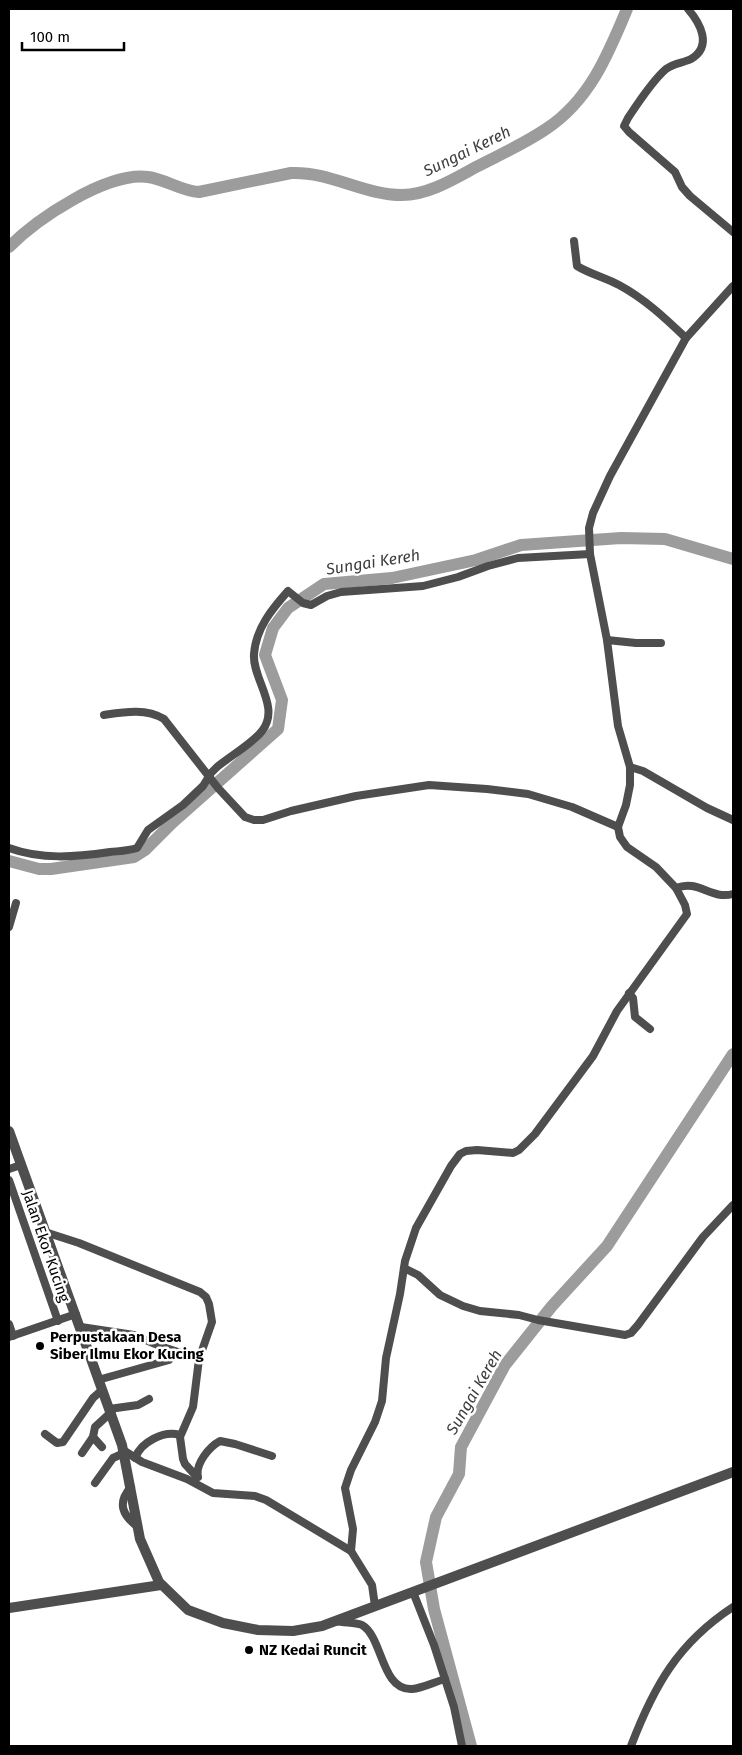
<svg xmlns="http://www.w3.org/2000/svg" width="742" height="1755" font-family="'Fira Sans',sans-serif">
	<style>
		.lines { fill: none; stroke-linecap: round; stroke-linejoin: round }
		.river { stroke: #9c9c9c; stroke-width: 12 }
		.minor { stroke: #4e4e4e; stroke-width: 8 }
		.tertiary { stroke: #4e4e4e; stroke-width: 10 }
		.poi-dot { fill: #000; stroke: #fff; stroke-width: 2 }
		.labels { text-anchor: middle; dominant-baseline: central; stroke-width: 5; stroke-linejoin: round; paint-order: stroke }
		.street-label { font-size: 15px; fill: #000; stroke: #fff }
		.poi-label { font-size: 15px; font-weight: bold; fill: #000; stroke: #fff; text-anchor: start }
		.water-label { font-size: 16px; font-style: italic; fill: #3d3d3d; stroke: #fff }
	</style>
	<rect width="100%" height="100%" fill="#fff"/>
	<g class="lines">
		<g class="river">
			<path d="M9,247C37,219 106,172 148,177C165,179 181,191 199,192L291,173C329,171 364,195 402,195C428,195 454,179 476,167C499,155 524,144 546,129C589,101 608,55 627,9"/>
			<polyline points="9,861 39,869 51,869 134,857 145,850 172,823 278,729 282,700 265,655 273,628 288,608 324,584 392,578 476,560 521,545 621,538 665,539 733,559"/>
			<polyline points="471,1746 434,1609 426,1562 436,1517 459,1474 461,1447 505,1365 552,1306 607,1246 733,1054"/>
		</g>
		<g class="minor">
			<path d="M688,9C700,23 713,46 691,59C683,63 674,63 666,69C652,81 638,103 628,118L624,126L629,132L675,172L682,187L690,196L733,232"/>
			<path d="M574,241L577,266C590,274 606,278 619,285C645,299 665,318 686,338"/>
			<polyline points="607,640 636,643 661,643"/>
			<path d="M104,715C124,712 146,708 164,719L218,788L245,817L254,820H263L291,811L356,796L429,785L487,789L528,794L572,807L618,827"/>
			<polyline points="630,767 643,771 707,808 733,820"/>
			<path d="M9,848C42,860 75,857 110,852C119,851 128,851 137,848L148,830L183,805L203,786L211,773L217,767C229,757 253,743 262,731C281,707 252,679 254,654C256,628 272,609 288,591L303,603L311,605L327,596L341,592L423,586L458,577L488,566L518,558L590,554"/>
			<path d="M676,888C699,879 710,900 733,894"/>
			<polyline points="9,927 16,903"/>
			<polyline points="629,993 633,998 635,1017 650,1029"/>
			<polyline points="9,1169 21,1165"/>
			<polyline points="9,1180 58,1321"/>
			<polyline points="45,1232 79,1243 200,1292 206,1297 209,1304 212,1322 199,1359 193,1407 180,1437 183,1459 185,1464 197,1477"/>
			<polyline points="404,1268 418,1275 440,1295 463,1306 480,1311 519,1315 538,1320 625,1335 631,1333 638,1325 703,1237 733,1205"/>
			<polyline points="9,1324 13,1336"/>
			<polyline points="81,1327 134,1335 160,1346 199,1359"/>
			<polyline points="9,1337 76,1314"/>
			<polyline points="98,1380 169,1360 174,1351"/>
			<polyline points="109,1409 138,1405 149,1399"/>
			<polyline points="45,1434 57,1443 63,1442 93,1398 102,1390"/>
			<polyline points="93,1437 102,1447"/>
			<polyline points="123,1450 142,1462 187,1479 213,1493 255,1496 266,1500 351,1551"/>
			<polyline points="82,1453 93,1437 95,1427 107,1416 112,1414"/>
			<path d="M135,1458C141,1442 164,1430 180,1435"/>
			<path d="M198,1477C195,1464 209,1447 220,1441L235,1444L272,1456"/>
			<polyline points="95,1483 113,1458 124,1453"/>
			<path d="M131,1487C117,1503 122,1515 138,1527"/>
			<polyline points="413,1592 434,1645 454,1707 462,1746"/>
			<polyline points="375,1606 372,1585 351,1551 353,1529 345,1488 351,1470 375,1422 382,1401 386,1358 400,1294 405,1261 416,1228 451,1166 460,1154 466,1151 477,1150 513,1153 519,1150 535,1134 593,1056 617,1011 687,914 685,905 676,888 656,867 627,847 620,837 618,827 626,805 630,785 630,767 618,726 607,640 590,554 589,528 593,513 610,476 686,338 733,286"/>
			<path d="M336,1621C344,1623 356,1622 362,1625C383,1637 381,1691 412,1689C423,1688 434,1682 445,1679"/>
			<path d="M631,1746C654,1686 678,1643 733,1607"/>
		</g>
		<g class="tertiary">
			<polyline points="9,1131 122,1445 140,1539 159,1582 188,1610 223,1623 258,1630 293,1631 322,1626 733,1472"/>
			<polyline points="9,1608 161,1585"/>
		</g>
	</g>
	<g class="poi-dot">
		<circle cx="40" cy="1346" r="5"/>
		<circle cx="249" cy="1650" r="5"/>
	</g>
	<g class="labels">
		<g class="street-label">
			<text transform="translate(46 1246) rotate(71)">Jalan Ekor Kucing</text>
		</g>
		<g class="poi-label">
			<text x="50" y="1337">Perpustakaan Desa<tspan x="50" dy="17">Siber Ilmu Ekor Kucing</tspan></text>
			<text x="259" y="1650">NZ Kedai Runcit</text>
		</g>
		<g class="water-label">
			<text transform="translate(467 151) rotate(-26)">Sungai Kereh</text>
			<text transform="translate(373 562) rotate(-9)">Sungai Kereh</text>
			<text transform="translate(474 1392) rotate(-60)">Sungai Kereh</text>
		</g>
	</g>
	<rect width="742" height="1755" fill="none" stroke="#000000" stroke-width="20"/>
	<path d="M22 42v8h102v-8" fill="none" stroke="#000000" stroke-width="2.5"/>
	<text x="30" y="42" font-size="15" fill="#000000" stroke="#ffffff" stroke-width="4" paint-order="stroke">100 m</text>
</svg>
